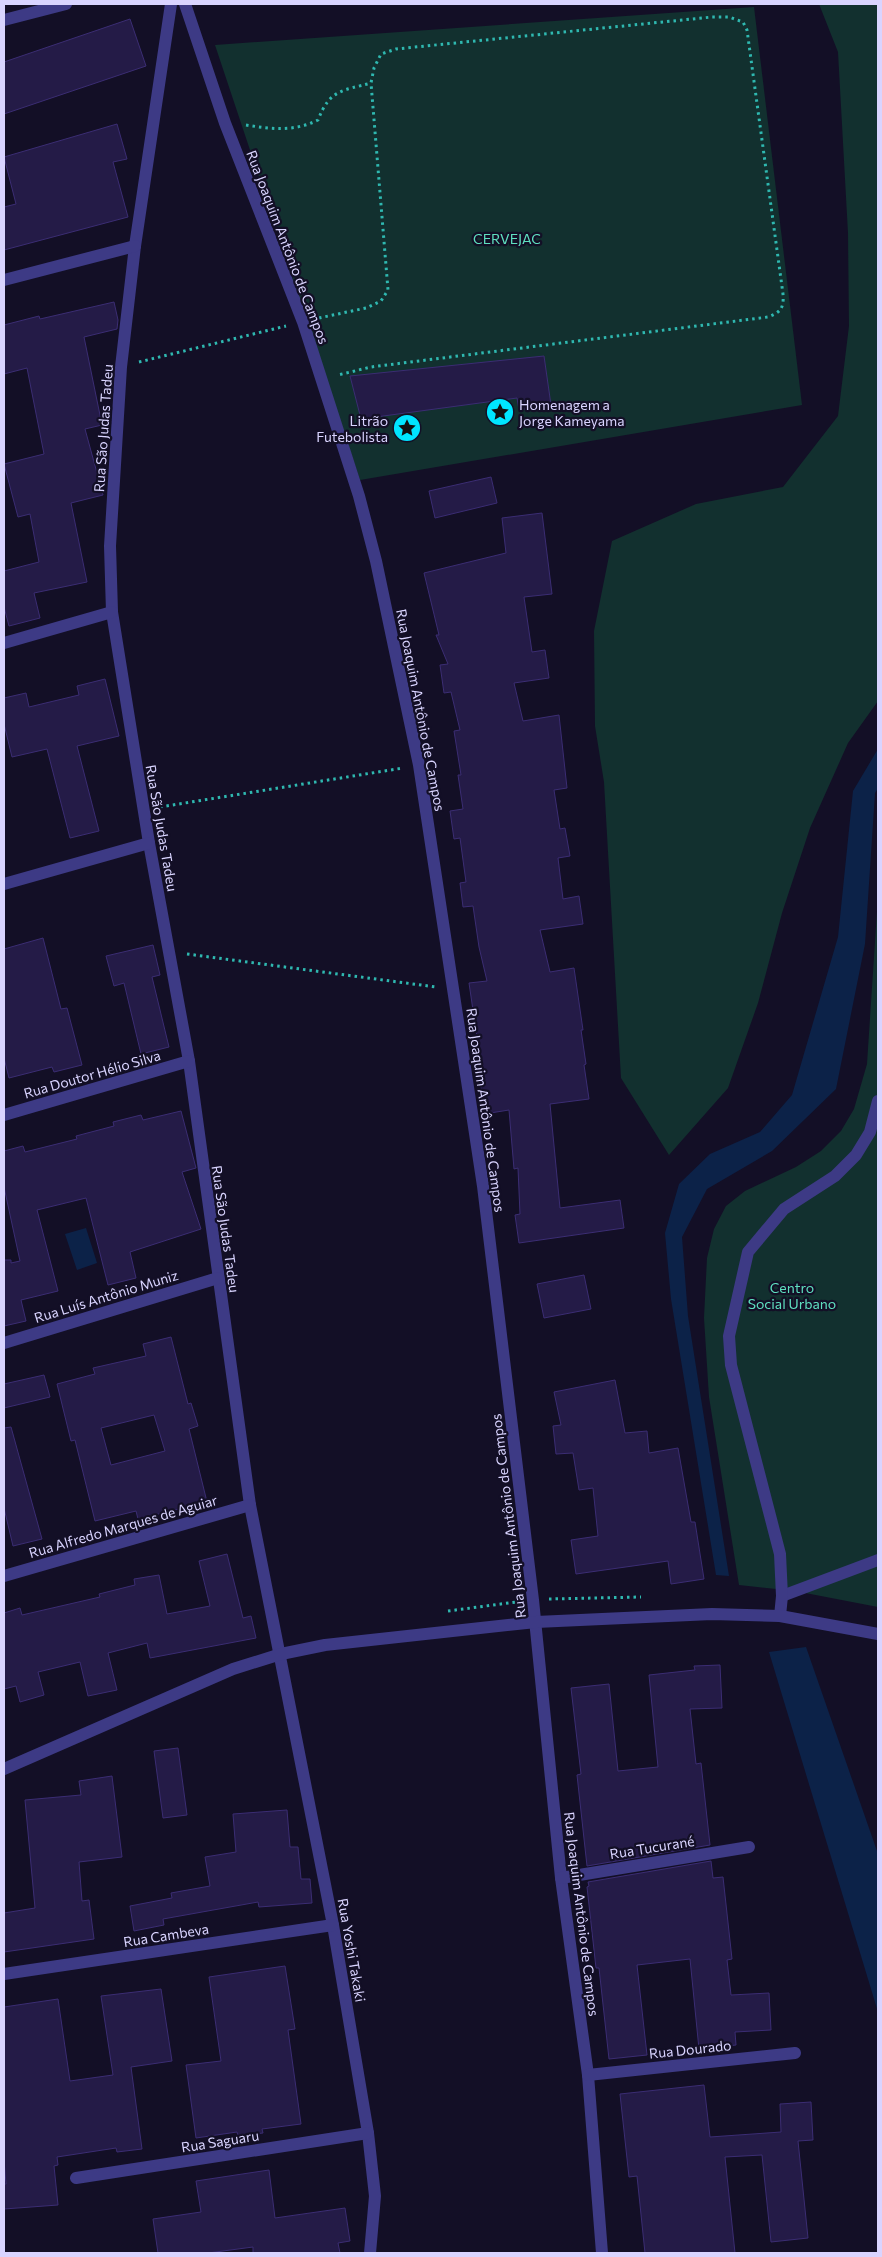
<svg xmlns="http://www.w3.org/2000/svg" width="882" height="2257" font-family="Commissioner,sans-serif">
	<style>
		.green { fill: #12302f }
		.water { fill: #0c2248 }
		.building { fill: #241b47; stroke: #3b2d73; fill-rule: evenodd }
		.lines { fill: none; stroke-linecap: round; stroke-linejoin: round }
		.path { stroke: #2fb8b0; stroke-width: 3; stroke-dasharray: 2.5 4; stroke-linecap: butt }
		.lane { stroke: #3d3a85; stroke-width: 12 }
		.street { stroke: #3d3a85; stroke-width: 12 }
		.labels { text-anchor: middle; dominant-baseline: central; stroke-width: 4.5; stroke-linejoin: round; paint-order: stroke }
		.park-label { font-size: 14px; fill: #5fe0c0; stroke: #130f26 }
		.street-label { font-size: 14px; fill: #d9d4ff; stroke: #130f26 }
		.poi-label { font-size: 14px; fill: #d9d4ff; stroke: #130f26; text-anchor: start }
	</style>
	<rect width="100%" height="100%" fill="#130f26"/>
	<g class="green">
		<polygon points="819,4 878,4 878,701 848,743 810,828 782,913 758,1003 728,1088 669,1155 621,1078 604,782 595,726 594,631 612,541 696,504 783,487 838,416 849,326 848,233 838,52"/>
		<polygon points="754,7 802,405 360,480 215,45"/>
		<polygon points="878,896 878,1607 795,1591 739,1585 709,1397 704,1318 707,1258 714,1229 726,1206 745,1191 796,1167 821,1151 841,1131 854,1109 867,1064"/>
	</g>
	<g class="water">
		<polygon points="878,749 878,788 875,793 865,944 836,1089 772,1151 707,1189 682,1237 688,1316 729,1576 716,1575 671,1299 665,1233 679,1184 710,1154 760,1132 792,1095 838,937 853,791"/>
		<polygon points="86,1228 97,1263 77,1270 65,1234"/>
		<polygon points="806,1647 878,1854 878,2012 769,1652"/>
	</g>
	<g class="building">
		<polygon points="130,19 146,66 4,114 4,62"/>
		<polygon points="117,124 127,159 113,162 128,217 4,250 4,207 16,204 4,157"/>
		<polygon points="114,302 118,320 117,329 84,337 102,425 85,429 103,495 71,503 87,582 34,593 40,618 9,626 4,607 4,571 39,562 30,514 18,517 4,464 44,454 27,368 4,374 4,325 39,316 40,319"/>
		<polygon points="544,356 551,405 519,410 517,398 361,419 350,376"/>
		<polygon points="491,477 497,503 435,518 429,491"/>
		<polygon points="542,513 552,594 524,597 532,652 545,650 549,678 514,683 523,721 559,715 567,788 554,790 560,829 565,828 570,856 558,858 563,899 579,896 583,924 540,930 550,972 574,968 583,1030 581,1030 586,1064 584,1065 589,1099 550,1104 560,1208 620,1200 624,1228 519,1243 515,1215 520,1214 518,1168 514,1169 509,1110 484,1114 477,1051 479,1051 469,983 487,981 479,947 473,906 463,907 460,883 466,882 460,838 454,839 450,811 463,809 458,775 461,775 454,731 460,730 451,692 444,693 440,665 448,664 436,635 439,635 424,573 506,553 502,518"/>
		<polygon points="105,679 119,736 77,746 99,831 70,838 47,749 12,757 4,724 4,698 26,693 29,707 79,695 77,686"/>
		<polygon points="43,938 61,1009 67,1008 82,1065 54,1072 52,1067 9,1078 4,1058 4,949"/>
		<polygon points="153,945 160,975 152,977 169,1047 141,1054 124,983 114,986 106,956"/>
		<polygon points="181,1111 196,1168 182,1172 201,1229 130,1252 136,1278 108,1285 86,1198 37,1210 58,1291 21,1300 26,1321 4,1326 4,1260 11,1260 11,1263 20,1261 4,1187 4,1151 23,1146 25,1152 77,1139 76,1136 114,1126 113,1122 141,1115 143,1120"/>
		<polygon points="584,1275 591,1309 544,1318 537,1284"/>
		<path d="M171,1337L188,1404L191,1403L198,1426L189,1429L208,1506L180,1513L179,1509L138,1519L136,1511L95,1521L75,1440L71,1441L57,1384L95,1374L93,1368L146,1356L143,1344ZM154,1415L165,1451L111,1465L101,1428Z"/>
		<polygon points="44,1375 50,1397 4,1408 4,1384"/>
		<polygon points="615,1380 625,1433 647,1431 649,1453 678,1448 691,1522 695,1522 704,1579 671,1584 668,1561 576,1574 571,1540 598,1536 593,1488 579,1490 573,1453 556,1454 553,1426 561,1425 554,1392"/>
		<polygon points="11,1427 42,1539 13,1546 4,1508 4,1428"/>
		<polygon points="227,1554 243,1618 251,1616 256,1638 150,1658 147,1643 108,1653 117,1690 88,1696 80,1662 38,1672 44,1695 20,1702 16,1686 4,1689 4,1613 20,1608 22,1615 100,1597 99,1594 135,1585 134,1579 159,1575 167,1614 210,1606 199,1561"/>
		<polygon points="720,1665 722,1708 690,1709 696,1764 701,1763 710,1845 587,1866 577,1775 581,1774 571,1688 609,1684 618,1771 658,1767 649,1675 695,1670 694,1666"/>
		<polygon points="178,1748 187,1815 163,1818 154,1751"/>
		<polygon points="112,1776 122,1857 79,1862 82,1901 89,1900 94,1939 4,1952 4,1913 35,1908 25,1800 81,1795 79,1781"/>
		<polygon points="287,1810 290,1847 298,1847 301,1879 310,1879 312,1903 259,1907 258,1902 163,1919 164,1925 134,1931 130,1906 172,1898 171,1893 210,1886 205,1857 236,1852 233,1814"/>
		<polygon points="711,1861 713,1878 723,1877 732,1959 727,1960 731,1995 769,1993 771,2030 735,2032 736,2045 699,2049 690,1959 637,1965 647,2055 609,2059 599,1968 596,1968 587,1887 589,1886 588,1882"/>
		<polygon points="285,1966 295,2029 288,2030 301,2124 262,2129 263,2133 238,2136 237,2132 196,2138 186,2065 221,2061 209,1977"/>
		<polygon points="161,1989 172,2061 131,2067 142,2149 117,2152 116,2148 57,2157 58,2165 54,2166 58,2205 4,2209 4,2184 6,2184 4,2160 4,2007 58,1999 70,2081 113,2075 101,1996"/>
		<polygon points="704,2085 710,2137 781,2132 780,2104 811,2102 813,2140 798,2141 808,2238 771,2242 762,2155 725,2157 735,2253 645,2253 637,2176 629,2177 620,2094"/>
		<polygon points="269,2170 275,2218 345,2208 350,2241 338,2243 340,2253 253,2253 253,2247 208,2253 158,2253 153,2219 201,2212 196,2181"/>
	</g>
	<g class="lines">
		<g class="path">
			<path d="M246,125C271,129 294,132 318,120C330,89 342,91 371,83"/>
			<path d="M319,318L366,308L381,301L388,290L371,83L374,68L381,54L396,49L712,17H729L743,22L747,30L783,294C784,308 781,312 768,317L371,367L338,375"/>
			<polyline points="139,362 286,326"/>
			<polyline points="160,807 403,768"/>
			<polyline points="187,954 436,987"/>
			<polyline points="549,1599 641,1597"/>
			<polyline points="448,1611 516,1602"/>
		</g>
		<g class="lane">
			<polyline points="782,1596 878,1560"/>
			<polyline points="780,1616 782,1596 780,1554 731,1365 729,1336 748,1252 784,1209 835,1176 856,1155 870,1132 878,1101"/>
		</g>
		<g class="street">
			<polyline points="171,4 135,246 121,367 110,546 112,612 149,843 189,1061 250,1505 333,1925 368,2133 375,2196 370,2253"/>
			<polyline points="185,4 225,123 303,322 359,496 376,561 419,765 483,1186 533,1600 561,1878 588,2075 602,2253"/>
			<polyline points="4,20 66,4"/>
			<polyline points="4,280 135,246"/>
			<polyline points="4,643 112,612"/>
			<polyline points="4,884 149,843"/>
			<polyline points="4,1115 189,1061"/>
			<polyline points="4,1343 218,1278"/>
			<polyline points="4,1576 250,1505"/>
			<polyline points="4,1769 233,1669 281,1654 325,1645 536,1622 712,1614 780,1616 878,1634"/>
			<polyline points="561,1878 749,1847"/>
			<polyline points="4,1974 333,1925"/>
			<polyline points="588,2075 795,2053"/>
			<polyline points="76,2178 368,2133"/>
		</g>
	</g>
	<defs>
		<symbol id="sight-disc" viewBox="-11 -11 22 22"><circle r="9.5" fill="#00e5ff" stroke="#130f26"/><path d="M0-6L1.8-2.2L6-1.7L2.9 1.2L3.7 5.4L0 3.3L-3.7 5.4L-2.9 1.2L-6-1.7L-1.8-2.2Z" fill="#111"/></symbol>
	</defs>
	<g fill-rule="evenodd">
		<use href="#sight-disc" x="484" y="396" width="32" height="32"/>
		<use href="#sight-disc" x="391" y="412" width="32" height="32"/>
	</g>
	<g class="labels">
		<g class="park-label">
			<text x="507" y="238">CERVEJAC</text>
			<text x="792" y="1287">Centro<tspan x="792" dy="16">Social Urbano</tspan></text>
		</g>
		<g class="street-label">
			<text transform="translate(288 247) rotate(69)">Rua Joaquim Antônio de Campos</text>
			<text transform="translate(103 428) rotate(-86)">Rua São Judas Tadeu</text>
			<text transform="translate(421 710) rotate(79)">Rua Joaquim Antônio de Campos</text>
			<text transform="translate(162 828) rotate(80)">Rua São Judas Tadeu</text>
			<text transform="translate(92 1074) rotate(-16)">Rua Doutor Hélio Silva</text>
			<text transform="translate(486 1110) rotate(82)">Rua Joaquim Antônio de Campos</text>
			<text transform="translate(226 1229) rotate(82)">Rua São Judas Tadeu</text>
			<text transform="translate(106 1296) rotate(-17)">Rua Luís Antônio Muniz</text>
			<text transform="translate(508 1516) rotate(-97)">Rua Joaquim Antônio de Campos</text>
			<text transform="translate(123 1526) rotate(-16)">Rua Alfredo Marques de Aguiar</text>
			<text transform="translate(652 1847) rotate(-9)">Rua Tucurané</text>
			<text transform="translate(582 1914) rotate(83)">Rua Joaquim Antônio de Campos</text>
			<text transform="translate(166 1935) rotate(-9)">Rua Cambeva</text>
			<text transform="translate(352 1950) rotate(80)">Rua Yoshi Takaki</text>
			<text transform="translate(690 2049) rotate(-6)">Rua Dourado</text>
			<text transform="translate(220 2141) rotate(-9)">Rua Saguaru</text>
		</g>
		<g class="poi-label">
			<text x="519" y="404">Homenagem a<tspan x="519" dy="16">Jorge Kameyama</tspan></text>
			<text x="388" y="420" text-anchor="end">Litrão<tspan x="388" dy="16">Futebolista</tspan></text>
		</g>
	</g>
	<rect width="882" height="2257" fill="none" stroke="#d9d4ff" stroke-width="10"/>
</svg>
